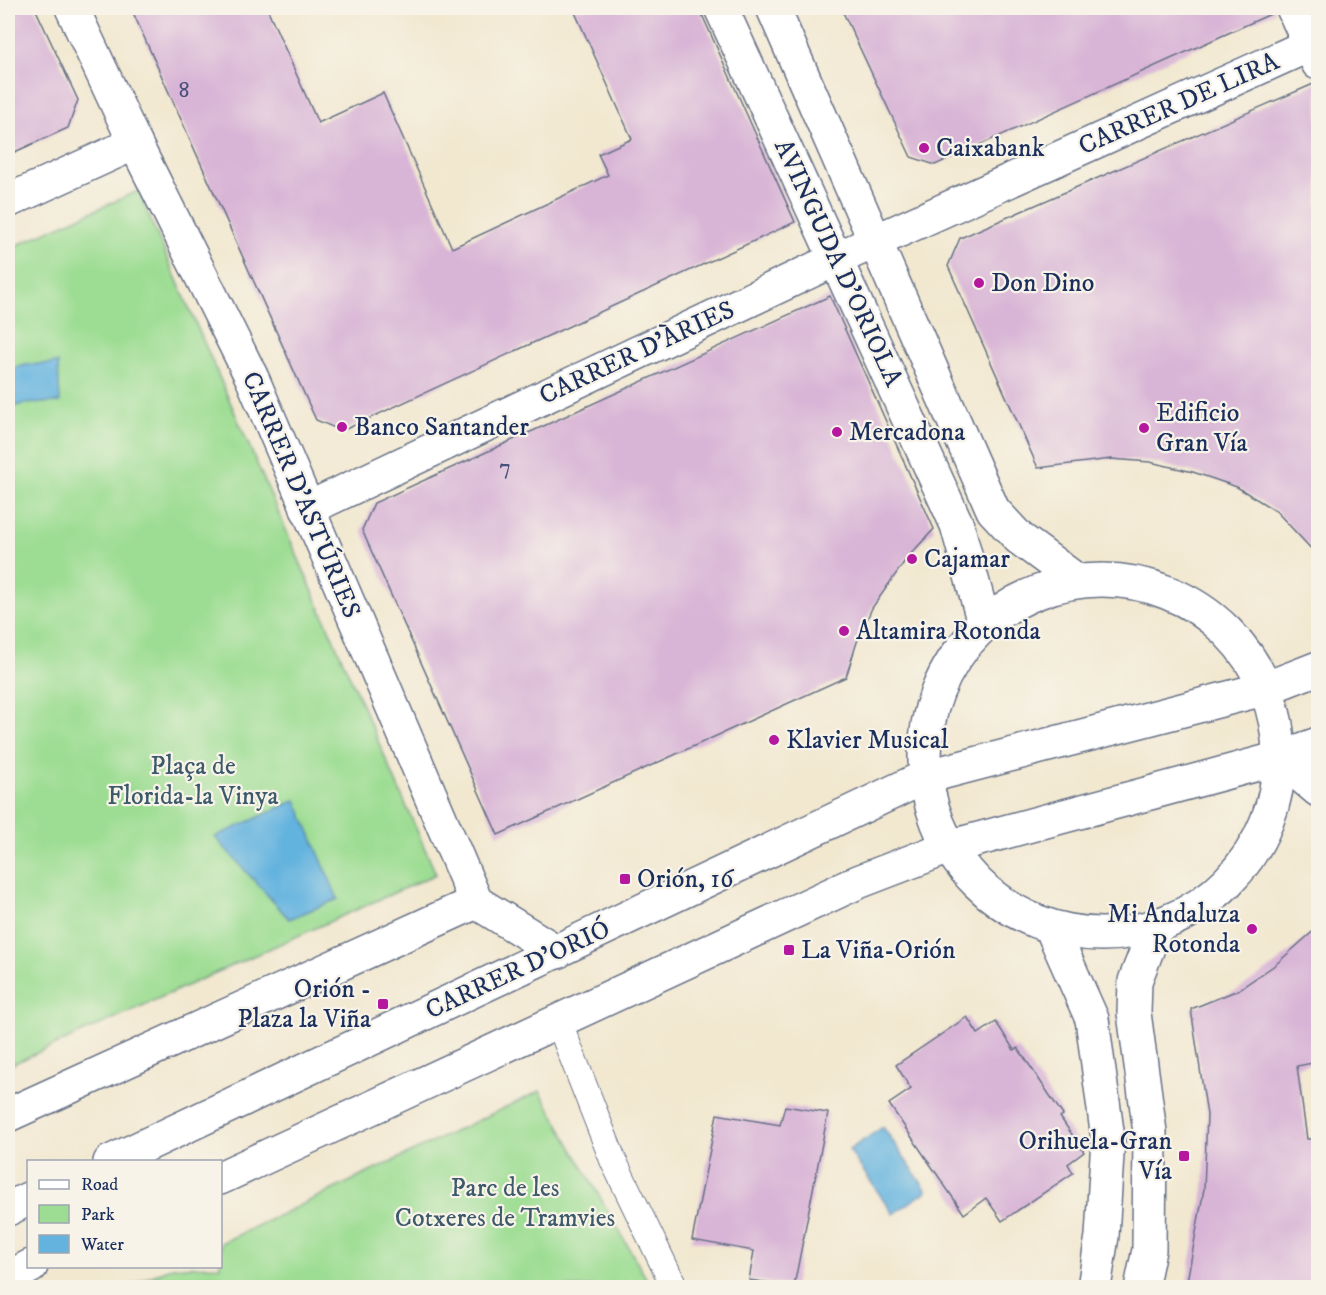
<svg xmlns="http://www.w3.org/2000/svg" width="1326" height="1295" font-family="'IM FELL DW Pica',serif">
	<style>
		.green { fill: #9ddd93; stroke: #5c8678; stroke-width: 1.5 }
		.water { fill: #64b3df; stroke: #40719e; stroke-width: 1.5 }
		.building { fill: #d8b4d6 }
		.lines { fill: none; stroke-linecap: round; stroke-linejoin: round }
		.pedestrian-casing { stroke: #667086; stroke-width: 28 }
		.minor-casing { stroke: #667086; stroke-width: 36 }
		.primary-casing { stroke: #667086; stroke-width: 36 }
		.pedestrian { stroke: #fff; stroke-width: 26 }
		.minor { stroke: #fff; stroke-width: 33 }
		.primary { stroke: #fff; stroke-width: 33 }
		.poi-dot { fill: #b5179e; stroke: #f7f3e8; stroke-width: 2 }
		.labels { text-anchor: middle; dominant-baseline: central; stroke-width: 4.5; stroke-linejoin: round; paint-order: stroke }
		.number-label { font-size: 22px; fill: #4a507c }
		.street-label { font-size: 26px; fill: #1b2f5e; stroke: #f7f3e8 }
		.poi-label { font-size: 26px; fill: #1b2f5e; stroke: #f7f3e8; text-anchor: start }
		.park-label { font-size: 26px; fill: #3c5a6b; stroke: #f7f3e8 }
	</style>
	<rect width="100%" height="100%" fill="#f7f3e8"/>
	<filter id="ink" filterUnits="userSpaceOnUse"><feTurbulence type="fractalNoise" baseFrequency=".0167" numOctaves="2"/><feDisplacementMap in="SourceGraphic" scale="12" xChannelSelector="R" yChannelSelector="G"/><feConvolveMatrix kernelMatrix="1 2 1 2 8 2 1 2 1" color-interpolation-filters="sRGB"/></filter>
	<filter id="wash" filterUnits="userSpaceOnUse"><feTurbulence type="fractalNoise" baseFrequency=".008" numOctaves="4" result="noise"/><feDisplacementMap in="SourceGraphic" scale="24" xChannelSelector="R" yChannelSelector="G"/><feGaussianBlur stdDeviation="1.35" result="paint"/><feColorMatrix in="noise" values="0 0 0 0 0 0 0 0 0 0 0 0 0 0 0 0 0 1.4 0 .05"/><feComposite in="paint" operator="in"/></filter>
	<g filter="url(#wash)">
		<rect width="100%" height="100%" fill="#f2e8d0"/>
		<g class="green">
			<polygon points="138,191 436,874 8,1066 8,249"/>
			<polygon points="540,1091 651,1287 128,1287 172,1267 220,1266 221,1243"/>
		</g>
		<g class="water">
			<polygon points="58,363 60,402 22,404 8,409 8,370 25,365"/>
			<polygon points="296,800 338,899 289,919 215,837"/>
			<polygon points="883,1127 927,1191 893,1214 849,1150"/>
		</g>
		<g id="blocks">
			<g class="building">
				<polygon points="8,8 35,8 78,100 68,128 8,155"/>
				<polygon points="131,8 267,8 318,123 383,93 452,248 608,175 598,154 632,139 573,8 699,8 795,222 342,431 316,420"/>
				<polygon points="841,8 1274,8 1275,12 935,165 911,157"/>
				<polygon points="1318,82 1318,556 1276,511 1237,487 1193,472 1150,462 1111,459 1038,468 948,266 960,238"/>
				<polygon points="830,296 934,529 907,558 872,608 857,642 846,677 498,835 362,530 374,503"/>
				<polygon points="1318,927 1318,1062 1297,1066 1307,1139 1318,1139 1318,1287 1186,1287 1204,1189 1207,1115 1191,1009 1238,990 1275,965"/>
				<polygon points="967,1017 978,1034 996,1022 1014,1050 1018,1048 1063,1115 1060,1117 1084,1152 1068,1164 1073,1173 1002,1221 986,1198 964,1214 889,1104 911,1089 896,1065"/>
				<polygon points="785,1106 828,1113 794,1286 749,1280 754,1251 692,1240 717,1114 780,1125"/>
			</g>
		</g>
	</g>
	<g filter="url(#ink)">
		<use href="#blocks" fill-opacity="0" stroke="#667086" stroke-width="1.5"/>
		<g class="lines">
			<defs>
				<polyline id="pedestrian" points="558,1020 613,1160 675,1288"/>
				<g id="minor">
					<polyline points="72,8 135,143 252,378 476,902 557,952"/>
					<polyline points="1293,8 1318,63"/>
					<polyline points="8,201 135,143"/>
					<polyline points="307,509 836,259 1318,41"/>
					<polyline points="1280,758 1318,790"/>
					<polyline points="8,1115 476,902"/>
				</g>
				<g id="primary">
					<polyline points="721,8 957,525 984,623"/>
					<polyline points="773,8 993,510 1019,538 1076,580"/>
					<circle cx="1102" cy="757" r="177"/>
					<polyline points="1051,927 1092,1019 1108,1139 1102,1236 1094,1288"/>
					<polyline points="110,1162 925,777 1267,688 1318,668"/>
					<polyline points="220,1178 858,882 949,847 1280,758 1318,744"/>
					<polyline points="8,1209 28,1199"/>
					<polyline points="8,1278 31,1266"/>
					<polyline points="1141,1288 1149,1250 1150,1132 1134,1013 1135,981 1156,927"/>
				</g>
			</defs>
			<use href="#pedestrian" class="pedestrian-casing"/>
			<use href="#minor" class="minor-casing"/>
			<use href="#primary" class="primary-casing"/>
			<use href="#pedestrian" class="pedestrian"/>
			<use href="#minor" class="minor"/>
			<use href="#primary" class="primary"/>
		</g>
	</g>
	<g class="poi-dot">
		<circle cx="924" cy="148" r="6"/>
		<circle cx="979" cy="283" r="6"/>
		<circle cx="342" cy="427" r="6"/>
		<circle cx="1144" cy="428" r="6"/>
		<circle cx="837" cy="432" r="6"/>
		<circle cx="912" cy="559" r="6"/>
		<circle cx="844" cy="631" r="6"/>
		<circle cx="774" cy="740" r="6"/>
		<rect x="619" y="873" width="12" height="12" rx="3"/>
		<circle cx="1252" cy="929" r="6"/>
		<rect x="783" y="944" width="12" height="12" rx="3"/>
		<rect x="377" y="998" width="12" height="12" rx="3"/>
		<rect x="1178" y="1150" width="12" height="12" rx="3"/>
	</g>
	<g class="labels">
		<g class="number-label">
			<text x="184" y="90">8</text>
			<text x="505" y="467">7</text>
		</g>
		<g class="street-label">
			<text transform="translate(1179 104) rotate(-24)">CARRER DE LIRA</text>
			<text transform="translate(838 263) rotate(65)">AVINGUDA D'ORIOLA</text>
			<text transform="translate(637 353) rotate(-25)">CARRER D'ÀRIES</text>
			<text transform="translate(301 495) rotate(67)">CARRER D'ASTÚRIES</text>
			<text transform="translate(518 970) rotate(-25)">CARRER D'ORIÓ</text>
		</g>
		<g class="poi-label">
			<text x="936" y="148">Caixabank</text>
			<text x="991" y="283">Don Dino</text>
			<text x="1156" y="413">Edificio<tspan x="1156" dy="30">Gran Vía</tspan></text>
			<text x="354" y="427">Banco Santander</text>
			<text x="849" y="432">Mercadona</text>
			<text x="924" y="559">Cajamar</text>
			<text x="856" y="631">Altamira Rotonda</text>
			<text x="786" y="740">Klavier Musical</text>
			<text x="637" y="879">Orión, 16</text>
			<text x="1240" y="914" text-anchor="end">Mi Andaluza<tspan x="1240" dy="30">Rotonda</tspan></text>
			<text x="801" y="950">La Viña-Orión</text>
			<text x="371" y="989" text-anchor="end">Orión -<tspan x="371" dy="30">Plaza la Viña</tspan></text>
			<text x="1172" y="1141" text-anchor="end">Orihuela-Gran<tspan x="1172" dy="30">Vía</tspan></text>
		</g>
		<g class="park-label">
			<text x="193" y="766">Plaça de<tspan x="193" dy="30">Florida-la Vinya</tspan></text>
			<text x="505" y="1188">Parc de les<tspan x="505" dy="30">Cotxeres de Tramvies</tspan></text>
		</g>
	</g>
	<rect width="1326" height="1295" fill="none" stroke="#f7f3e8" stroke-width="30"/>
	<rect x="27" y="1160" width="195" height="108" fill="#f7f3e8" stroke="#9fa5b1" stroke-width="1.5"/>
	<rect x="39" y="1180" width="30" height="9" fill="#ffffff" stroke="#9fa5b1" stroke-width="1.5"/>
	<text x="81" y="1190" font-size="18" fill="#1b2f5e">Road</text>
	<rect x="39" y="1205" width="30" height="18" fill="#9ddd93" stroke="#9fa5b1" stroke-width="1.5"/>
	<text x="81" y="1220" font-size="18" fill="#1b2f5e">Park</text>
	<rect x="39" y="1235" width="30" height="18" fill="#64b3df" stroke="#9fa5b1" stroke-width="1.5"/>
	<text x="81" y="1250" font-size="18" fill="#1b2f5e">Water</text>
</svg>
